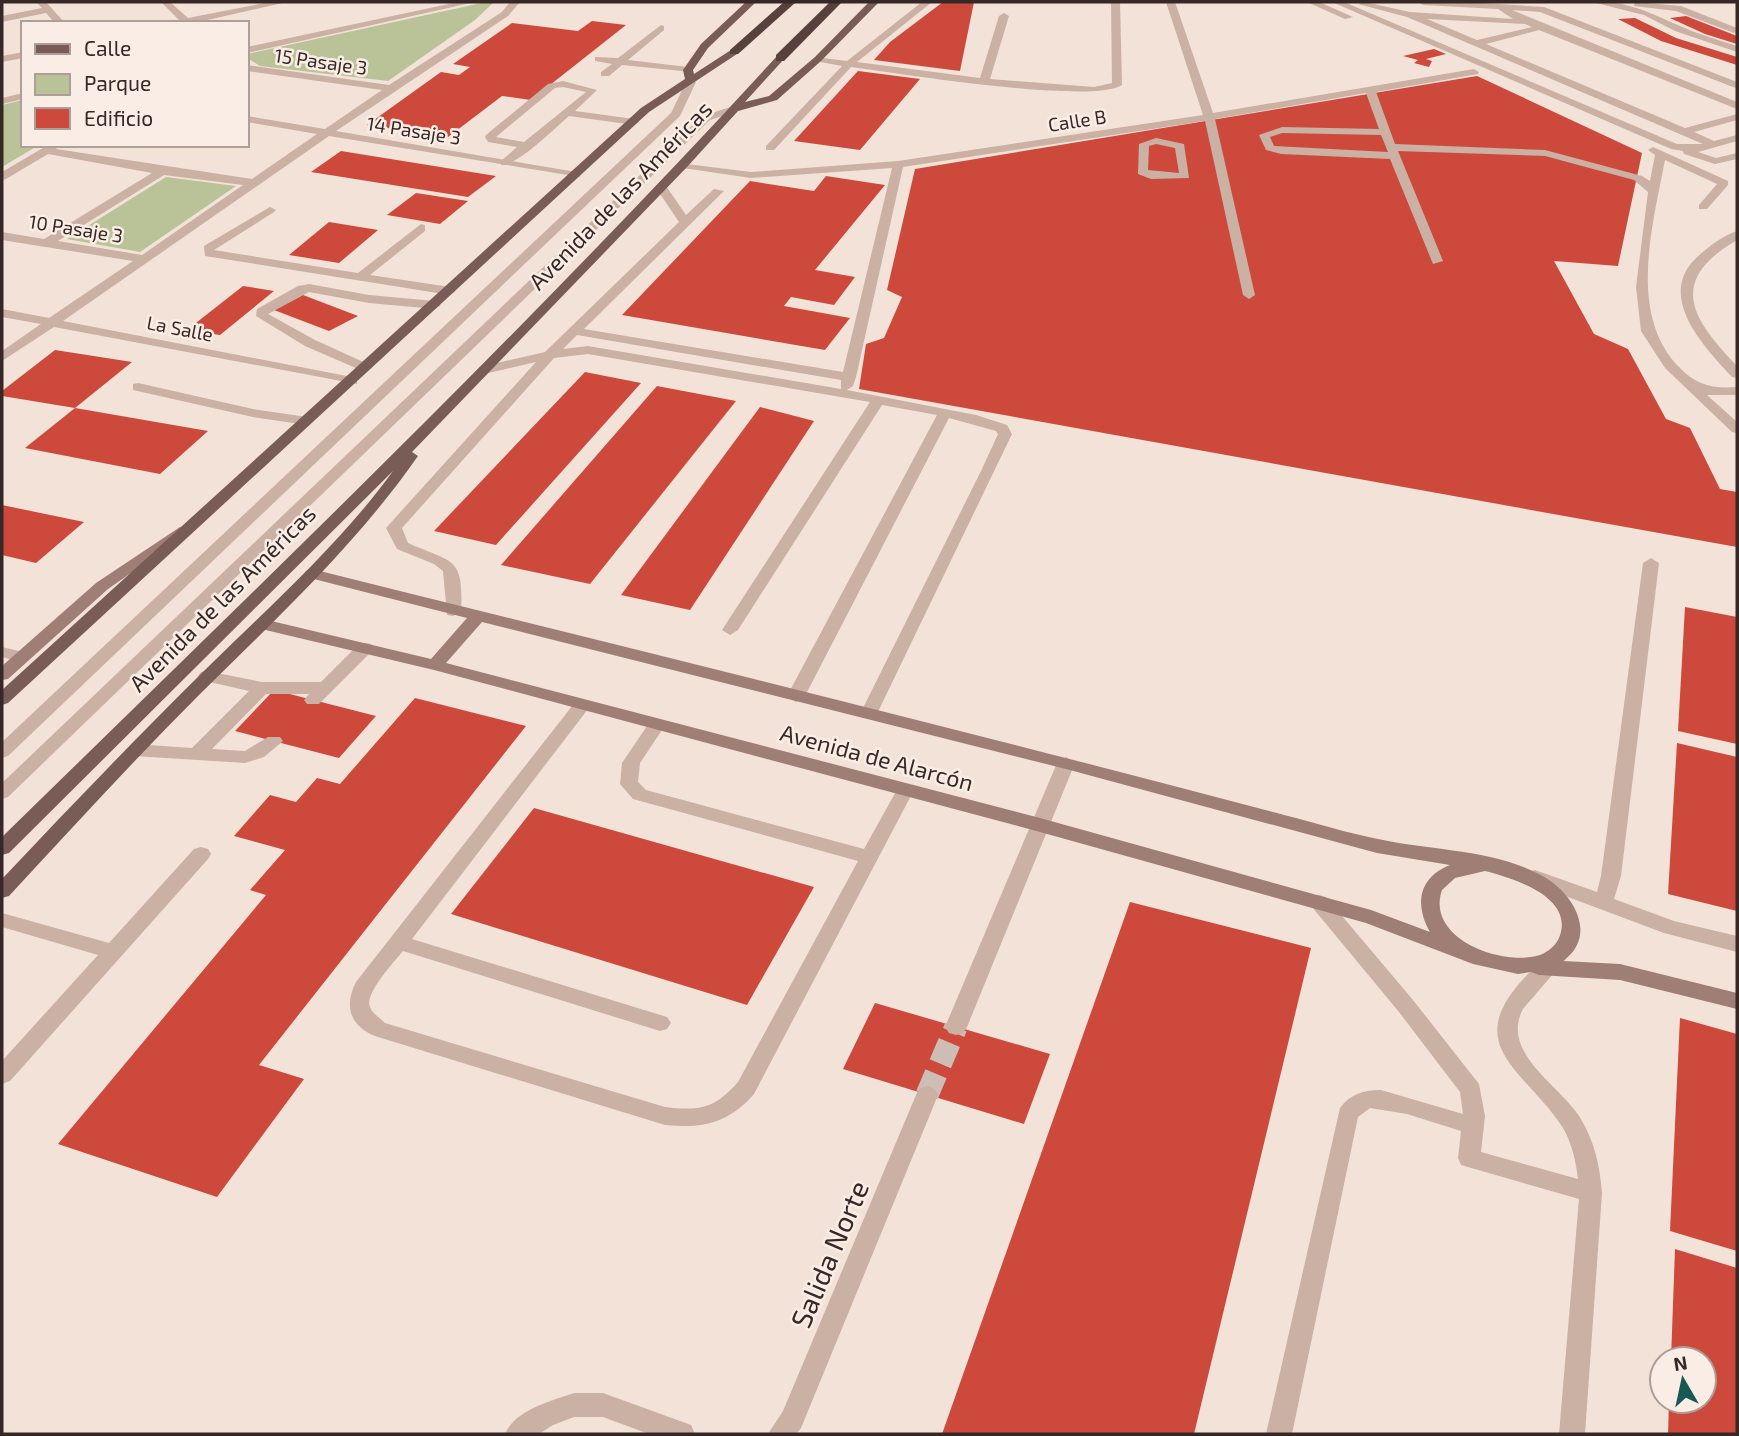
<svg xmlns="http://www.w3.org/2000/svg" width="1739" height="1436" font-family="'Exo 2',sans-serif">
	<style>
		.green { fill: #bac298 }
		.building { fill: #cd493c }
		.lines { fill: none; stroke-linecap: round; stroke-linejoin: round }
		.street-tunnel { stroke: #cdbdb4; stroke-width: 23; stroke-dasharray: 23 11; stroke-linecap: butt }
		.lane { fill: #cbb0a4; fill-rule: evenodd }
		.street { fill: #cbb0a4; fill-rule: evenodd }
		.secondary { fill: #9f7e75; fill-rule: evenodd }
		.primary { fill: #795c56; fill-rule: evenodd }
		.highway { fill: #57413c; fill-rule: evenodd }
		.labels { text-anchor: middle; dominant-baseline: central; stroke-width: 5; stroke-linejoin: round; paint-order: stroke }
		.far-street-label { font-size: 19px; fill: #362826; stroke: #faede5 }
		.street-label { font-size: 23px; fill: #362826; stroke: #faede5 }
		.near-street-label { font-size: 28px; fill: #362826; stroke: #faede5 }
	</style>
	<rect width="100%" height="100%" fill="#f3e2d8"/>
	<g class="green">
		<polygon points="486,2 493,3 475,20 388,81 260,66 247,58 247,54"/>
		<polygon points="23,100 23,145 39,145 2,167 2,105"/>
		<polygon points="166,177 236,186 140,252 67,239"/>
	</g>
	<g class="building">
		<polygon points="943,2 974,2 960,71 874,60 890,42"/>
		<polygon points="1686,16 1737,36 1737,44 1705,34 1670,18"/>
		<polygon points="1635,18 1676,38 1737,57 1737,65 1661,41 1618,19"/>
		<polygon points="592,21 626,25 531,100 502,96 448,137 367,125 441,72 459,75 470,67 453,64 512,23 578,31"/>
		<polygon points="1434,49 1446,54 1426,59 1432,61 1429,67 1414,63 1418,60 1403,56"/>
		<polygon points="858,71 920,79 860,150 794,141"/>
		<polygon points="1477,76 1642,153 1618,266 1554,261 1594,334 1628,349 1666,419 1690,428 1720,489 1737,492 1737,547 859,389 866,344 884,338 902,297 887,290 915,169"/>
		<polygon points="341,151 496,176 468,197 311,172"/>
		<polygon points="826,176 885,185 815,270 855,277 834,305 791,297 784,306 850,318 825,350 622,315 750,181 814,191"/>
		<polygon points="416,193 468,201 440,224 387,215"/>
		<polygon points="329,222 378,230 339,263 289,255"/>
		<polygon points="243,286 274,291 220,335 187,330"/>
		<polygon points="303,295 358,316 329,331 274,310"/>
		<polygon points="55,350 132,362 75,408 208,431 160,474 25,448 75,408 2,396 2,391"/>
		<polygon points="585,372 641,383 496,545 434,531"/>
		<polygon points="657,386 736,401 590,584 501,565"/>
		<polygon points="760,407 814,421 690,610 621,595"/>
		<polygon points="2,505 84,522 36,563 2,555"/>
		<polygon points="1685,607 1737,617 1737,744 1678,731"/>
		<polygon points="274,690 376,716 339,758 235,731"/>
		<polygon points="415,698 526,726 259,1065 304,1079 217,1197 58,1144 266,895 250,890 285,850 234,836 270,795 296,802 317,778 340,784"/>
		<polygon points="1677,743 1737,757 1737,911 1668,894"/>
		<polygon points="534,808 814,887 747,1005 451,914"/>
		<polygon points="1130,902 1311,948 1194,1434 942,1434"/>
		<polygon points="875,1003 1050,1054 1024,1124 843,1069"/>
		<polygon points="1680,1018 1737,1034 1737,1251 1670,1231"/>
		<polygon points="1675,1249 1737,1268 1737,1434 1668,1434 1669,1401 1704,1401 1704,1359 1671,1359"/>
	</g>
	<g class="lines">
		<polyline class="street-tunnel" points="927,1095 956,1027"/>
		<g class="lane">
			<path d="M922,2H932L857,62L980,78L999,16L1004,13L1009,16L990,79L1094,87L1112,83L1111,2H1120L1122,85C1092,105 897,73 851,67L774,150H766V146L842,66L815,61V57L847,61Z"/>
			<path d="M1166,2H1175L1213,113L1474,69L1479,72L1478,74L1376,92L1395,144L1545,150L1642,176L1650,181L1655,155L1648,150L1653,147L1728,181V185L1707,209H1699V205L1717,184L1665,160C1653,224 1627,314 1679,367C1696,385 1713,389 1737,387V395H1707L1737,422V433L1732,432L1665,368L1641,331L1636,287L1648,192L1634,180L1545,156L1398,151L1443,261L1433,264L1390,159L1281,154L1266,150L1259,135L1282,127L1379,129L1366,93L1215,119L1255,295L1249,299L1243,295L1205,121L903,167L856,377L853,386L847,390L976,415L1007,425L1012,434L875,718H863L860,714L982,469L998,434L996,431L949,418L805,696L796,702L787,696L937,415L882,405L738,630L730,635L722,630L870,402L588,354L554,358L402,528L408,543C453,563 464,556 461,611L453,616L447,615L443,571L434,564L397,549L386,528L536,362L484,374L477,370L479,367L545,352L679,222L656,188L658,186H666L686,215L714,189L724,191L584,329L843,372L892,168L751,178L683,168L679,167V163L751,172L898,161L1203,115ZM1282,133L1381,135L1388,152L1274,146L1270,137ZM577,335L841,380V389L588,346L563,349Z"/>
			<polygon points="1307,2 1319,2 1353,17 1345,19"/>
			<path d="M1332,2H1344L1677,144H1703L1407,17L1358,4L1365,2L1410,12L1513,19L1498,9L1423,5L1418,2H1466L1544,7L1737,82V88L1733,87L1540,12L1512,10L1737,102V109L1539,30L1486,44L1685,128L1737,114V120L1694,132L1714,141L1737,135V141L1698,152L1716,158L1737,153V159L1715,164L1684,154L1683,151L1671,149ZM1427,19L1525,24L1532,27L1477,40Z"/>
			<path d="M1592,2C1626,0 1650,13 1680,26C1698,34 1718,40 1737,46V52L1675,31L1644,15Z"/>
			<polygon points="1635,2 1681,6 1737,28 1737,34 1676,11 1634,6"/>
			<polygon points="661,25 664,26 664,30 628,60 688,67 692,68 692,72 622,65 609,76 601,76 601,72 612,64 595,61 595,57 618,58"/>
			<polygon points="687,80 696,82 680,116 8,756 2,758 2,742 671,113"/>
			<path d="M563,81L597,90L575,111L634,119L639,122L634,125L569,116C555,128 516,167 501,165V161L517,147L488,142L485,137L486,135L548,84ZM563,87L586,92L524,142L496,137L555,88Z"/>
			<polygon points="737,105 741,106 741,110 710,120 8,797 2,799 2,783 702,116"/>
			<path d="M1156,138L1184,144L1189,178L1151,179L1138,174L1139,144ZM1156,144L1175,148L1179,173L1148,170L1149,146Z"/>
			<polygon points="270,207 276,210 274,212 214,250 358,273 421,224 425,225 425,231 370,275 450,287 456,291 450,295 205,256 204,246"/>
			<path d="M1737,231V240C1667,281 1691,318 1737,366V378L1732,377C1704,347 1656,297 1696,258C1708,247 1722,236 1737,231Z"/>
			<polygon points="309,284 369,295 435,301 441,305 435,309 369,303 309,292 268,314 315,340 370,365 372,368 365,372 305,346 256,316 257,309 298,286"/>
			<polygon points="138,383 253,409 307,417 314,421 307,425 253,417 133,390 133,384"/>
			<polygon points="1651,558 1659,563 1621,876 1614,899 1674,921 1737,936 1737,952 1664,933 1528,882 1525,877 1528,872 1535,870 1597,892 1601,876 1643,563"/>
			<polygon points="365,643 371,644 373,648 371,652 319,704 307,704 304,700 309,694 266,694 212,749 245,751 268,737 280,737 283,741 264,757 245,763 134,756 125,750 134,744 192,748 249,691 201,680 198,676 201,672 207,671 262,682 321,682 359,644"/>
			<polygon points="2,647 27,653 29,657 21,662 2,657"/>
			<path d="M582,699L591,705L588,709L412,939L667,1017L671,1023L667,1029L660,1031L403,951C394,962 364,994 370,1007C372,1013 380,1018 385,1023L665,1107C700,1111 714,1109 738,1082L858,861L633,799L620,784L622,763L651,720H663L666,724L640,763L638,782L646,790L864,849L899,786H911L914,790L754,1094C729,1123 702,1129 665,1125L378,1037C351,1028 343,1007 356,982L576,701Z"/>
			<polygon points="201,847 208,849 211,854 208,859 10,1081 2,1084 2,1061 98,955 2,927 2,913 109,943 194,849"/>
			<path d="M1319,895L1326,897L1413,1000L1479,1084L1485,1116L1481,1152L1578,1179C1576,1162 1572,1143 1563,1128C1525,1069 1457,1046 1529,973C1539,963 1548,949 1563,954L1566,959L1523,1009C1500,1052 1559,1085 1579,1116C1594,1139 1600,1166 1602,1193L1585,1434H1559L1579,1199L1461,1165L1458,1158L1461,1131L1407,1114L1370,1108L1358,1117L1292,1434H1266L1340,1108C1350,1094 1364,1090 1381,1090L1463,1114L1460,1092L1399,1012L1312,907L1309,902L1312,897Z"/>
		</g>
		<g class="street">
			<polygon points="36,2 46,2 65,23 55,23 46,13 2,22 2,16 42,8"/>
			<polygon points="161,2 170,2 188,18 270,2 287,2 194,23 174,23 179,20"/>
			<polygon points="458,2 475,2 247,53 247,47"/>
			<path d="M510,2H520L508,16L336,131L576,172L580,173V177L329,136L63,321L352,377L357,378V384L54,327L2,361V351L41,324L2,317V309L49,318L133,261L2,240V232L44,239L152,173L48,154L6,179L2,180V172L48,145H61L56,149L252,179L317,134L247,122V116L325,129L382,90L247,71V65L389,85L502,12ZM164,175L243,185L142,255L58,241Z"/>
			<polygon points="23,52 23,58 2,62 2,56"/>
			<polygon points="23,93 23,99 2,104 2,98"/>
			<polygon points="1066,757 1075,763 967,1027 963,1033 956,1035 949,1033 945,1027 1057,763"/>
			<polygon points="927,1086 935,1089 938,1095 801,1428 796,1434 768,1434 783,1411 916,1095 919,1089"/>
			<path d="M574,1393H603L691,1425L695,1434H649L603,1417H574L553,1425L539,1434H505C515,1410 551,1401 574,1393Z"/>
		</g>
		<g class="secondary">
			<polygon points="180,527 188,532 185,535 108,589 8,679 2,680 2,666 96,583"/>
			<path d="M312,569C636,650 961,729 1284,815C1316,823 1347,833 1378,839C1432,851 1498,849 1546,878C1574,895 1598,936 1563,961L1620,964L1737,993V1009L1620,980L1539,975L1531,972L1518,974L1473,964L1366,923L1040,832L434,670L257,628L255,624L263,619L431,659L467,618L306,577L304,574L306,571ZM482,622L1066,769L1377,853L1450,865C1419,877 1414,904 1430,932L1371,910L1040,818L446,663ZM1485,871C1512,878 1576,897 1559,938C1556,945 1548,952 1540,955C1503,967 1425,939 1442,890L1455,878Z"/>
		</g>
		<g class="primary">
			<polygon points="746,2 756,2 708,48 693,70 694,74 731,50 737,50 737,54 649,112 8,703 2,705 2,690 641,108 685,79 683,70 701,44"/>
			<path d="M869,2H879L821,61L777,100L738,111L687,167L412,452L418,456C356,545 276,619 199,695C134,760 72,828 9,896L2,898V879C69,808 137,737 207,668C271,605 340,544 393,471L9,853L2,855V837C264,581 529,327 777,56L785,58L745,102L769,96L815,57Z"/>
		</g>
		<g class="highway">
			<polygon points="784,2 796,2 738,54 730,54 730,50"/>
			<polygon points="830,2 842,2 784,61 776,61 776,55"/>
		</g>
	</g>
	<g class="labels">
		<g class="far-street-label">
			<text transform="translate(321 61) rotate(8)">15 Pasaje 3</text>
			<text transform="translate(1077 120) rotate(-9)">Calle B</text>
			<text transform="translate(414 130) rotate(9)">14 Pasaje 3</text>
			<text transform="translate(76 228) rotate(9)">10 Pasaje 3</text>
			<text transform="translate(180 328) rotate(11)">La Salle</text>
		</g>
		<g class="street-label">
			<text transform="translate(620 195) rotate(-46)">Avenida de las Américas</text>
			<text transform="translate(222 598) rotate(-45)">Avenida de las Américas</text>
			<text transform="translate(877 757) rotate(15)">Avenida de Alarcón</text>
		</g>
		<g class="near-street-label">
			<text transform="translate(829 1254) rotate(-67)">Salida Norte</text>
		</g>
	</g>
	<rect width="1739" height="1436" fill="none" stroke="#362826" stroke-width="7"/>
	<rect x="21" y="21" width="228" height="126" fill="#faede5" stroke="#ac9e99" stroke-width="2"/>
	<rect x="35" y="44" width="35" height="10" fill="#795c56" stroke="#ac9e99" stroke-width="2"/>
	<text x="84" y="56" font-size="21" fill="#362826">Calle</text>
	<rect x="35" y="74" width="35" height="21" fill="#bac298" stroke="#ac9e99" stroke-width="2"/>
	<text x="84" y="91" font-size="21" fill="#362826">Parque</text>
	<rect x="35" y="108" width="35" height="21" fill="#cd493c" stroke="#ac9e99" stroke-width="2"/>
	<text x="84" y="126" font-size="21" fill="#362826">Edificio</text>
	<g transform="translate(1683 1380) rotate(351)"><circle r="33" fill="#faede5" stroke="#ac9e99" stroke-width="2"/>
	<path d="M0-5L12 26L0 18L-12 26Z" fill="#195954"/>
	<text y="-10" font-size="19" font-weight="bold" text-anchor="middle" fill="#362826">N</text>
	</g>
</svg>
